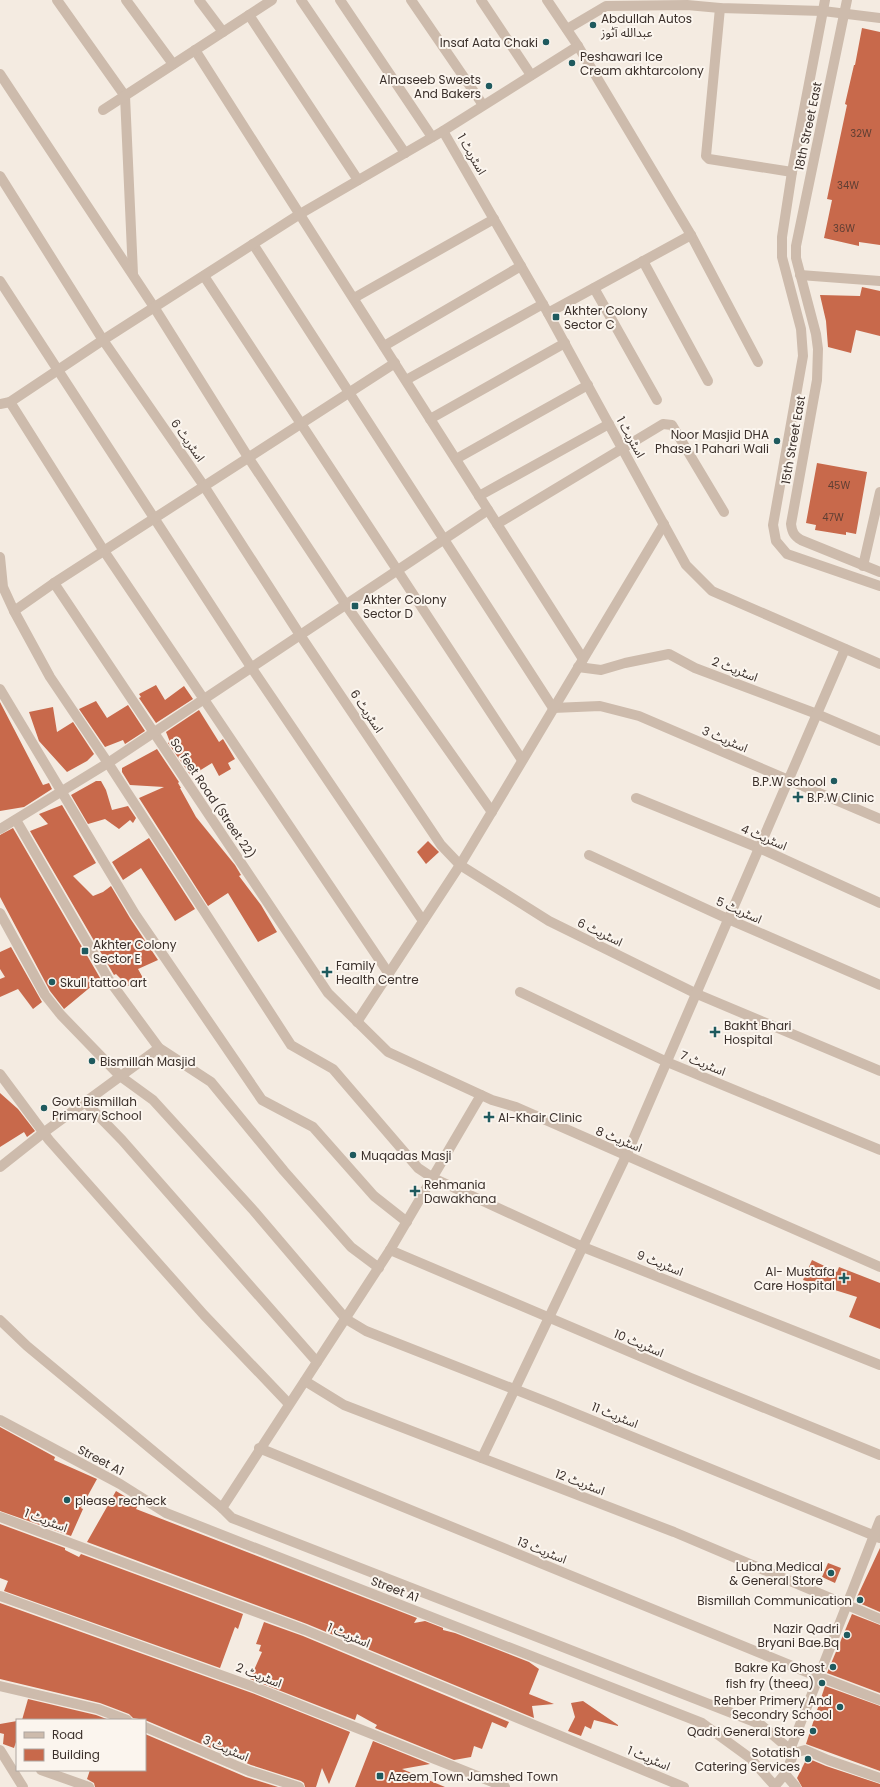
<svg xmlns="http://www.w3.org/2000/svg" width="880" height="1787" font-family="Poppins,'Noto Sans Arabic',sans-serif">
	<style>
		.building { fill: #c8694b }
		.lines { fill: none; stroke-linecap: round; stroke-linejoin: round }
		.minor { stroke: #cdbbac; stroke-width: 10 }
		.tertiary { stroke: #cdbbac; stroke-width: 10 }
		.poi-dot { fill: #1f5a5e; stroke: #fbf5ee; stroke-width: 1.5 }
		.labels { text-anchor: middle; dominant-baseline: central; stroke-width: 4; stroke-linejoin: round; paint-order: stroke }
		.number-label { font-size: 10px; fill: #5e3e33 }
		.poi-label { font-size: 12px; fill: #3b302b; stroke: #fbf5ee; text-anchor: start }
		.street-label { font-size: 12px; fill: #3b302b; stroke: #fbf5ee }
	</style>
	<rect width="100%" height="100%" fill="#f4ebe1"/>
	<g class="building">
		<polygon points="862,28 880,32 880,245 859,242 859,246 824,238 832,200 827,199 847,105 845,104 854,65 855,65"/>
		<polygon points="862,287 880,291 880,336 856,330 851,353 828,347 826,321 820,295 860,296"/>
		<polygon points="817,463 867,472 856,534 846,532 846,535 815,530 816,525 806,523"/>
		<polygon points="156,685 165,700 184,686 193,699 156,723 139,698 141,697 139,694"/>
		<polygon points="96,701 107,718 128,705 145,731 125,744 123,740 105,747 79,709"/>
		<polygon points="0,702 43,785 49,783 52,789 24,807 0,811"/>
		<polygon points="53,707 57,732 73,722 94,754 87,761 67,772 39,741 29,712"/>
		<polygon points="199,710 219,742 223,739 235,759 228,763 231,769 219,776 212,763 191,776 168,743 170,742 166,732"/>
		<polygon points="157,749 179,782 178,783 181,788 180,788 196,817 235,865 241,875 239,876 261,905 277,932 258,942 228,893 208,906 139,798 164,787 130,785 122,772 122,768"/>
		<polygon points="96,781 101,781 106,790 112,810 128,806 136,818 133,823 130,820 119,829 105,819 88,824 71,795"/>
		<polygon points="62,805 96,863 73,876 93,896 103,892 111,886 130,918 158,960 138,969 143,978 128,986 116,974 114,975 30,831 48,824 39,814"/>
		<polygon points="13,828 103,983 96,988 93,985 64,1009 50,991 0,897 0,835"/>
		<polygon points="149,838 195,909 175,921 141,868 123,880 112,862"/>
		<polygon points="428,841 439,852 426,864 417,852"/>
		<polygon points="11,947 42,1002 33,1009 18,989 0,997 0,979 5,977 0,969 0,952"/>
		<polygon points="0,1093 18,1109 35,1131 27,1137 24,1132 0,1147"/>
		<polygon points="812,1260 837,1272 839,1267 880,1283 880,1329 849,1317 857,1297 803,1280"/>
		<polygon points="0,1427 55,1457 54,1460 97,1479 81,1508 83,1509 71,1536 0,1511"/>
		<polygon points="116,1491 131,1500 130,1502 139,1503 136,1509 417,1618 414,1623 425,1621 443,1628 443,1630 455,1633 529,1662 539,1669 529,1694 554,1704 532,1706 534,1718 307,1624 87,1542"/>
		<polygon points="0,1524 65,1548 65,1550 79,1557 81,1554 243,1614 238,1629 235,1627 220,1668 4,1591 8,1581 0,1578"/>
		<polygon points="880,1548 880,1612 857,1602 859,1598 857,1597"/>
		<polygon points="828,1563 841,1568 835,1583 822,1577"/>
		<polygon points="0,1603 252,1693 350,1732 329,1784 322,1768 316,1787 305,1787 304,1783 301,1781 251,1765 145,1720 133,1718 129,1714 100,1703 0,1679"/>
		<polygon points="852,1614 880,1625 880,1693 827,1673"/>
		<polygon points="264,1622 303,1636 509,1722 506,1728 492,1722 482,1749 474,1746 471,1757 454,1760 375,1728 377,1725 357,1714 355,1720 250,1679 262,1652 259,1651 261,1645 256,1644"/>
		<polygon points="825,1686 880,1706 880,1771 806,1744"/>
		<polygon points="28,1699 96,1715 109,1720 22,1720"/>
		<polygon points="583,1701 618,1725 618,1726 594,1720 591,1729 585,1726 581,1736 568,1731 575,1717 571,1703"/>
		<polygon points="17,1721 17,1739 14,1748 3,1744 4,1734 0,1733 0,1724"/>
		<polygon points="145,1734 246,1777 278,1787 95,1787 94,1783 87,1779 90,1770 145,1770"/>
		<polygon points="373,1741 430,1764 402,1769 445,1787 355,1787"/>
		<polygon points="807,1758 826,1766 880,1784 880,1787 802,1787 797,1778"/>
	</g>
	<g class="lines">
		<g class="minor">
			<polyline points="57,0 125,96 133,274"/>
			<polyline points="126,0 173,64"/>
			<polyline points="199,0 223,32"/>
			<polyline points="301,0 405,153"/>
			<polyline points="340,0 432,137"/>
			<polyline points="411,0 483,105"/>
			<polyline points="481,0 531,75"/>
			<polyline points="547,0 578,46 691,235 758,362"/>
			<polyline points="720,8 706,156 709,159 792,172"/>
			<polyline points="249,15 358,180"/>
			<polyline points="567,29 606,6 687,5 720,8 823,11 880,18"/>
			<polyline points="195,50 583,659"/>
			<polyline points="0,74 154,307 248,457 346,605 492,812"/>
			<polyline points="103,110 272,0"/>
			<polyline points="443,131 548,313 686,565 712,591 880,664"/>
			<polyline points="0,176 103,340 204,486 300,635 441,845 460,865 549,921 697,994 880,1071"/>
			<polyline points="253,244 553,708 600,706 639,716 880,819"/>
			<polyline points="643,261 708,381"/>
			<polyline points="800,275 880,281"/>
			<polyline points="204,276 522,760"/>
			<polyline points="0,281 251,667 423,921"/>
			<polyline points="594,288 657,400"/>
			<polyline points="354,298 494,219"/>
			<polyline points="548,313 691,235"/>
			<polyline points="384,346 521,266"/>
			<polyline points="406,380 543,304"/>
			<polyline points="10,402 104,551 389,974"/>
			<polyline points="0,404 10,402 103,340 300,214 443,131 578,46"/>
			<polyline points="430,419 565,343"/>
			<polyline points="456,459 588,385"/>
			<polyline points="479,496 609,424"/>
			<polyline points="497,524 663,424 672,425 724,512"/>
			<polyline points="0,557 3,587 14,611 50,677 108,763 291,1045 333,1069 418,1168 433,1178 583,1247 880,1365"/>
			<polyline points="863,566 880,492"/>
			<polyline points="54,583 328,993 388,1052 492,1100 516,1107 880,1267"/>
			<polyline points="14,611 54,583 395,363"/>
			<polyline points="578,667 601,670 625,663 669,654 695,668 817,714 880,741"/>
			<polyline points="0,689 135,914 262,1100 313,1127 374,1196 407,1222"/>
			<polyline points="636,798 759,848 880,903"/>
			<polyline points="16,820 109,980 159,1048 211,1082 284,1171 351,1247 379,1268"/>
			<polyline points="0,829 108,763 488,510"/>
			<polyline points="589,855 728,919 880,985"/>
			<polyline points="0,913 45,995 61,1015 120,1076 153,1100 254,1211 346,1319 366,1331 552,1404 880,1538"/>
			<polyline points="520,992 667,1062 880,1150"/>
			<polyline points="357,1022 460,865 664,524"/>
			<polyline points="0,1074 49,1140 204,1315 289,1404"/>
			<polyline points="85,1102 122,1140 317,1362"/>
			<polyline points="0,1167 43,1133 159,1048"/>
			<polyline points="390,1250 691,1378 880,1455"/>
			<polyline points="0,1320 27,1346 222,1508 232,1518 760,1724 794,1753 805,1750 828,1760 880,1778"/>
			<polyline points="305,1381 344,1405 674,1532 880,1619"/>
			<polyline points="0,1420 120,1484 166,1513 702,1723 750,1758 775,1786"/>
			<polyline points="259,1448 814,1675 880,1700"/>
			<polyline points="482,1458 626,1156 845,649"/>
			<polyline points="222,1508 390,1250 481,1095"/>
			<polyline points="0,1517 305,1630 684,1787"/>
			<polyline points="0,1596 254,1687 505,1787"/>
			<polyline points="0,1686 98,1709 127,1720"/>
			<polyline points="145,1727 249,1771 299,1787"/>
			<polyline points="0,1750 23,1787"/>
			<polyline points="41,1770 89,1787"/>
			<polyline points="785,1774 796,1787"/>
		</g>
		<g class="tertiary">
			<polyline points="825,0 792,172 782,237 782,257 801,329 803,356 773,525 776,541 787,554 880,586"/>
			<path d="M847,0L796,246V258L816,334L818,349L817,380L791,524C792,532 794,536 801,540L880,572"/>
			<polyline points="790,1750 880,1520"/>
			<polyline points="774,1787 785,1774 794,1753"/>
		</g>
	</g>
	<g class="poi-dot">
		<circle cx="593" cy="25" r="4"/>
		<circle cx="546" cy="42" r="4"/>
		<circle cx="572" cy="63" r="4"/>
		<circle cx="489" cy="86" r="4"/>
		<rect x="552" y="313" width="8" height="8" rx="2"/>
		<circle cx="777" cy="441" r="4"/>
		<rect x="351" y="602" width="8" height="8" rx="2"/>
		<circle cx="834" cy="781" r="4"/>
		<path d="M796 791h4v4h4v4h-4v4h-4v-4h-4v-4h4z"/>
		<rect x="81" y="947" width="8" height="8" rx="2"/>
		<path d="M325 966h4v4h4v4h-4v4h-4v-4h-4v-4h4z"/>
		<circle cx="52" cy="982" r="4"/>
		<path d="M713 1026h4v4h4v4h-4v4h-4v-4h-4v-4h4z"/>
		<circle cx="92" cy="1061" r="4"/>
		<circle cx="44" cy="1108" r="4"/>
		<path d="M487 1111h4v4h4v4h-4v4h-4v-4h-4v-4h4z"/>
		<circle cx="353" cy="1155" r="4"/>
		<path d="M413 1185h4v4h4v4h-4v4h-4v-4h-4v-4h4z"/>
		<path d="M842 1272h4v4h4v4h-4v4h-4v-4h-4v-4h4z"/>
		<circle cx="67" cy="1500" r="4"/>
		<circle cx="831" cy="1573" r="4"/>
		<circle cx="860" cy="1600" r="4"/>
		<circle cx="847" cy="1635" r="4"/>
		<circle cx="833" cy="1667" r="4"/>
		<circle cx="822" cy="1683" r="4"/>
		<circle cx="840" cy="1707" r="4"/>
		<circle cx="813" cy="1731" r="4"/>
		<circle cx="808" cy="1759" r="4"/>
		<rect x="376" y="1772" width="8" height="8" rx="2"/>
	</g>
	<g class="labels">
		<g class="number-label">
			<text x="861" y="133">32W</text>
			<text x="848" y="185">34W</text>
			<text x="844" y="228">36W</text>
			<text x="839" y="485">45W</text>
			<text x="833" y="517">47W</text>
		</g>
		<g class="poi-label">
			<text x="601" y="18">Abdullah Autos<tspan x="601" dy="14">عبدالله آٹوز</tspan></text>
			<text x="538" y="42" text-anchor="end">Insaf Aata Chaki</text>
			<text x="580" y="56">Peshawari Ice<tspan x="580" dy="14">Cream akhtarcolony</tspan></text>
			<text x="481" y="79" text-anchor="end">Alnaseeb Sweets<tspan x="481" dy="14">And Bakers</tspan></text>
			<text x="564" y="310">Akhter Colony<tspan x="564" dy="14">Sector C</tspan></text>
			<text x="769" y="434" text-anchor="end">Noor Masjid DHA<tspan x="769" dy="14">Phase 1 Pahari Wali</tspan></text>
			<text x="363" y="599">Akhter Colony<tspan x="363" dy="14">Sector D</tspan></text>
			<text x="826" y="781" text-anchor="end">B.P.W school</text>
			<text x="807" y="797">B.P.W Clinic</text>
			<text x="93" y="944">Akhter Colony<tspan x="93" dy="14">Sector E</tspan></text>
			<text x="336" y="965">Family<tspan x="336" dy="14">Health Centre</tspan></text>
			<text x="60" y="982">Skull tattoo art</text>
			<text x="724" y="1025">Bakht Bhari<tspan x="724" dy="14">Hospital</tspan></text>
			<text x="100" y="1061">Bismillah Masjid</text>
			<text x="52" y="1101">Govt Bismillah<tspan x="52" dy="14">Primary School</tspan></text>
			<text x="498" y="1117">Al-Khair Clinic</text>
			<text x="361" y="1155">Muqadas Masji</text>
			<text x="424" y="1184">Rehmania<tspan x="424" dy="14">Dawakhana</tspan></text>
			<text x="835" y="1271" text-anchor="end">Al- Mustafa<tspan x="835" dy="14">Care Hospital</tspan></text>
			<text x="75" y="1500">please recheck</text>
			<text x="823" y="1566" text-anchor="end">Lubna Medical<tspan x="823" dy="14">&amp; General Store</tspan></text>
			<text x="852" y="1600" text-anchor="end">Bismillah Communication</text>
			<text x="839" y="1628" text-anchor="end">Nazir Qadri<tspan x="839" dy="14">Bryani Bae.Bq</tspan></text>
			<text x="825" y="1667" text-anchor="end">Bakre Ka Ghost</text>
			<text x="814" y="1683" text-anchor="end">fish fry (theea)</text>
			<text x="832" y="1700" text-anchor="end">Rehber Primery And<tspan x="832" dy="14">Secondry School</tspan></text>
			<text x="805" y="1731" text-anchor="end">Qadri General Store</text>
			<text x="800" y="1752" text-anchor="end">Sotatish<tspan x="800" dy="14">Catering Services</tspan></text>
			<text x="388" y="1776">Azeem Town Jamshed Town</text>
		</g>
		<g class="street-label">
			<text transform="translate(808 126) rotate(-78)">18th Street East</text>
			<text transform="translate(472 154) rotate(60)">اسٹریٹ 1</text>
			<text transform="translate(631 437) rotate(61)">اسٹریٹ 1</text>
			<text transform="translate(188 440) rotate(55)">اسٹریٹ 6</text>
			<text transform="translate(793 440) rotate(-80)">15th Street East</text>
			<text transform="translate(735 669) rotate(21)">اسٹریٹ 2</text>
			<text transform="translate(367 711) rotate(56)">اسٹریٹ 6</text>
			<text transform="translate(725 739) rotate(23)">اسٹریٹ 3</text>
			<text transform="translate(213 798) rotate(56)">So feet Road (Street 22)</text>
			<text transform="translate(764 837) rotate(23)">اسٹریٹ 4</text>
			<text transform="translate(739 910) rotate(24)">اسٹریٹ 5</text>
			<text transform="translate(600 932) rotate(26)">اسٹریٹ 6</text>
			<text transform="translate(703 1063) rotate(22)">اسٹریٹ 7</text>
			<text transform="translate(619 1139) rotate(22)">اسٹریٹ 8</text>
			<text transform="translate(660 1263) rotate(22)">اسٹریٹ 9</text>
			<text transform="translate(639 1343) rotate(23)">اسٹریٹ 10</text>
			<text transform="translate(615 1415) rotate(22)">اسٹریٹ 11</text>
			<text transform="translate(101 1460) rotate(28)">Street A1</text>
			<text transform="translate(580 1482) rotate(21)">اسٹریٹ 12</text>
			<text transform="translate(46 1520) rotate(21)">اسٹریٹ 1</text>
			<text transform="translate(542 1550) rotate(22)">اسٹریٹ 13</text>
			<text transform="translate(395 1589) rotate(21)">Street A1</text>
			<text transform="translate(349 1635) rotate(23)">اسٹریٹ 1</text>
			<text transform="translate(259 1675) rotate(21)">اسٹریٹ 2</text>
			<text transform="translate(226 1748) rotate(23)">اسٹریٹ 3</text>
			<text transform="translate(649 1758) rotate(23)">اسٹریٹ 1</text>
		</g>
	</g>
	<rect x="16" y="1719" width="130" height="52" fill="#fbf5ee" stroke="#aea6a0"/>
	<rect x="24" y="1732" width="20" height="6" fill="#cdbbac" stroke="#aea6a0"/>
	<text x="52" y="1739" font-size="12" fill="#3b302b">Road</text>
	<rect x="24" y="1749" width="20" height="12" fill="#c8694b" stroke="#aea6a0"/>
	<text x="52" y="1759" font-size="12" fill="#3b302b">Building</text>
</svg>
